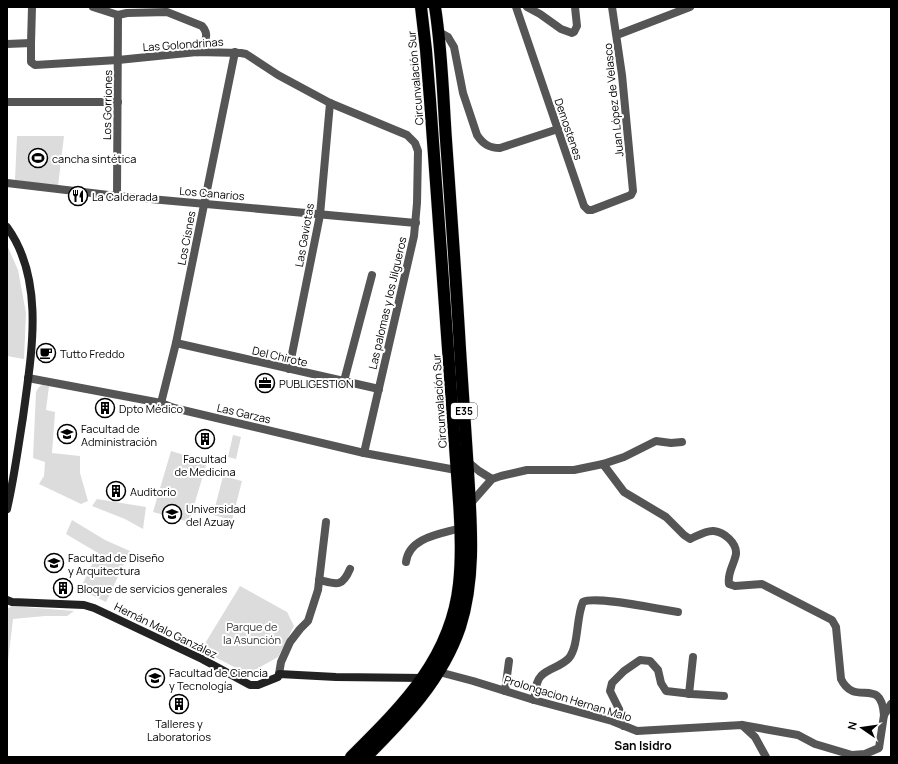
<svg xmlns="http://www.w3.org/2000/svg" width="898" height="764" font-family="Manrope,sans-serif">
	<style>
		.green { fill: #dcdcdc }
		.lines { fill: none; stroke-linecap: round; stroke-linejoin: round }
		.highway-casing { stroke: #dbdbdb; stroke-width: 13 }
		.street { stroke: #555; stroke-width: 8 }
		.secondary { stroke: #222; stroke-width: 8 }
		.highway { stroke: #000; stroke-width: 12 }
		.labels { text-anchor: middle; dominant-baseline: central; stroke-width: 4; stroke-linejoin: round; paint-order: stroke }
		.shield { fill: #fff; stroke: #4c4c4c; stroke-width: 1 }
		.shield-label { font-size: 10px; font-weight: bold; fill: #000 }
		.street-label { font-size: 11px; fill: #000; stroke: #fff }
		.poi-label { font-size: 11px; fill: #000; stroke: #fff; text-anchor: start }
		.park-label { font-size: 11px; fill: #333; stroke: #fff }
		.neighbourhood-label { font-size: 12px; font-weight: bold; fill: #000; stroke: #fff }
	</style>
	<rect width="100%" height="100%" fill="#fff"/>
	<g class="green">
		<polygon points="17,136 64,136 58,186 15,180"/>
		<polygon points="7,245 18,270 26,313 24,359 7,356"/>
		<polygon points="42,385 49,386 46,410 55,412 52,453 80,456 80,473 88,501 81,504 39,484 44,476 45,462 33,458 36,392 39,387"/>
		<polygon points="233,435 241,437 236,459 228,457"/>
		<polygon points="171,451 207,462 189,522 153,512"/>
		<polygon points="223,476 242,481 232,520 213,515"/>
		<polygon points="97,499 146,507 143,529 125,519 92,506"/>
		<polygon points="72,520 105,540 130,551 106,602 80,589 98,553 66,534"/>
		<polygon points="240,586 287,612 294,626 278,657 248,674 201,650"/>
		<polygon points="12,606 74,611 67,616 45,616 13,619 7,670 7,609"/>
	</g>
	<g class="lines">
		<defs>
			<g id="highway">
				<path d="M351,757C402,706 451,659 459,584C462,556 461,529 459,502L430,100L426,50L421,7"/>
				<path d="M366,757C404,719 442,680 460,627C476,577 471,523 468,471C465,430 463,390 460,349C456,279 451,210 446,140C443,96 442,51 435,7"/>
			</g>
		</defs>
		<use href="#highway" class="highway-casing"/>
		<g class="street">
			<path d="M93,7L118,15L127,13L167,12L202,26C211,36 204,43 197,52"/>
			<polyline points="516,7 584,206 588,210 592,210 631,195 633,191 622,75 612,7"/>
			<polyline points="527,7 540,14 561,29 572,33 574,32 577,26 575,7"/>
			<path d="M439,32L448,37L454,47L463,93L477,135C483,144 489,148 500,148L558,129"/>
			<polyline points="617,35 690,7"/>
			<polyline points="31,43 32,7"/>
			<polyline points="7,44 31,43 31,62 35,65 118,60 197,52 241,53 246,54 278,75 330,103 407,135 415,143 418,151 417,203 414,236 364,453"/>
			<polyline points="7,102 118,102"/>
			<polyline points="7,183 117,196 416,223"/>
			<polyline points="117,196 118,15"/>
			<polyline points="176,343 379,389"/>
			<polyline points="289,369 320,215 330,103"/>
			<polyline points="28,378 161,403 174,408 364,453 456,470"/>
			<polyline points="344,381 372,275"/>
			<polyline points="161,403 176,343 235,52"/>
			<polyline points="467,461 479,471 492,479"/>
			<path d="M603,464L624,492L666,517L684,535L690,539C697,536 706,530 714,531C724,532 737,543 736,554C734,565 727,573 729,584L735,586L762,584L832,620L836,627L841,679C855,708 881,675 884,715"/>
			<polyline points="470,504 492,479 501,476 527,470 574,470 603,464 624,457 656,441 671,443 682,442"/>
			<path d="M406,562C409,537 441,534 461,528"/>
			<path d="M319,580C336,584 342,588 350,569"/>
			<polyline points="439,672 473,681 534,700 612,721 637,731 742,725 798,735 815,744 852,755 865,754 879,748 884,715 891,704"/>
			<polyline points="279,674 281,662 290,642 300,629 308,621 318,590 326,522"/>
			<polyline points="505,691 509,661"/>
			<polyline points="689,694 693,657"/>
			<path d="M534,700C536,692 535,682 541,676C548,668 561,667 569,658C579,646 576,617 583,602C595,595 661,610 678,612"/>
			<polyline points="742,725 755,737 766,757"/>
			<polyline points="624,726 619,709 610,691 612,683 624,671 640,660 650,661 658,670 661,683 666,691 692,694 724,696"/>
		</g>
		<g class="secondary">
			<path d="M7,227C46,281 31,356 23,417C18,448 14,479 7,509"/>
			<polyline points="7,600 12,602 84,605 94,608 202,659 250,685 258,685 278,677 279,674 336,677 424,678"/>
		</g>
		<use href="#highway" class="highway"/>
	</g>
	<defs>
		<symbol id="stadium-ring" viewBox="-11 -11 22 22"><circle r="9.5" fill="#fff" stroke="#000" stroke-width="1.5"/><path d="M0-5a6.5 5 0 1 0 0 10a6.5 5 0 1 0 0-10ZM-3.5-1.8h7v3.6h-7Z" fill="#000"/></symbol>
		<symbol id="restaurant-ring" viewBox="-11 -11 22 22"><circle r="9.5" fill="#fff" stroke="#000" stroke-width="1.5"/><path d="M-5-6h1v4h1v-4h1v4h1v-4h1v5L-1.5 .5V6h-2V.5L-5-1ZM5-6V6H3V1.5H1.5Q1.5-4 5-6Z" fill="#000"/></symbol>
		<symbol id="cafe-ring" viewBox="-11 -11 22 22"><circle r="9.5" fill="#fff" stroke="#000" stroke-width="1.5"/><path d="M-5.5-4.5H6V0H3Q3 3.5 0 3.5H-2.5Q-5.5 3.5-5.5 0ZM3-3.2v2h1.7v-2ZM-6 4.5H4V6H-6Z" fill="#000"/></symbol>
		<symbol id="office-ring" viewBox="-11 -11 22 22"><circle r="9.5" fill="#fff" stroke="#000" stroke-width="1.5"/><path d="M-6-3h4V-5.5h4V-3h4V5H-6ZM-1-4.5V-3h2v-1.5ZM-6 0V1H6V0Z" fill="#000"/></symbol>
		<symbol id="building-ring" viewBox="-11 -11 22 22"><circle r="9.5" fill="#fff" stroke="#000" stroke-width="1.5"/><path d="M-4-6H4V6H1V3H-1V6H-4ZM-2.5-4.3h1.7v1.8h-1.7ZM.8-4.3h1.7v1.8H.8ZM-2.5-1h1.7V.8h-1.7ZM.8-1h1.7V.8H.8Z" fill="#000"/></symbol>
		<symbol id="university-ring" viewBox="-11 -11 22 22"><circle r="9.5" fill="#fff" stroke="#000" stroke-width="1.5"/><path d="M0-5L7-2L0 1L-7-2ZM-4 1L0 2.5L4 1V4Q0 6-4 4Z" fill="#000"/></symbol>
	</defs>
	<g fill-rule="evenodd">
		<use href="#stadium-ring" x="27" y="147" width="22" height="22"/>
		<use href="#restaurant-ring" x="67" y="185" width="22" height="22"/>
		<use href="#cafe-ring" x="35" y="342" width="22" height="22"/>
		<use href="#office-ring" x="254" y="372" width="22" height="22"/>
		<use href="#building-ring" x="94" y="397" width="22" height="22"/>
		<use href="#university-ring" x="56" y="423" width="22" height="22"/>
		<use href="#building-ring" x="194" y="428" width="22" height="22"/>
		<use href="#building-ring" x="105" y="480" width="22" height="22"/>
		<use href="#university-ring" x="161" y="503" width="22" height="22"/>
		<use href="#university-ring" x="43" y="552" width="22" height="22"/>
		<use href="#building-ring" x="52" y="577" width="22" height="22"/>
		<use href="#university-ring" x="144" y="667" width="22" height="22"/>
		<use href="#building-ring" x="168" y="693" width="22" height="22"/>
	</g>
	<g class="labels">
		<rect class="shield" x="451" y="403" width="26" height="16" rx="3"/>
		<g class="shield-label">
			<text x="464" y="411">E35</text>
		</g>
		<g class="street-label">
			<text transform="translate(183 44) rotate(-4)">Las Golondrinas</text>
			<text transform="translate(415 78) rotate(-95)">Circunvalación Sur</text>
			<text transform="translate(613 100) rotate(-96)">Juan López de Velasco</text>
			<text transform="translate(107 105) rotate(-89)">Los Gorriones</text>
			<text transform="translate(569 129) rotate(71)">Demostenes</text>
			<text transform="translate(212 193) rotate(5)">Los Canarios</text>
			<text transform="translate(304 235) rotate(-80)">Las Gaviotas</text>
			<text transform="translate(186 238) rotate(-79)">Los Cisnes</text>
			<text transform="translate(387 303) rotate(-77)">Las palomas y los Jilgueros</text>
			<text transform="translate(280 356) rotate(13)">Del Chirote</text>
			<text transform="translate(439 401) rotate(-94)">Circunvalación Sur</text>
			<text transform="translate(244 413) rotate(13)">Las Garzas</text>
			<text transform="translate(166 630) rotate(26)">Hernán Malo Ganzález</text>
			<text transform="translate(568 698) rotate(17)">Prolongacion Hernan Malo</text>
		</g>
		<g class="poi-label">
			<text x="52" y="158">cancha sintética</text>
			<text x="92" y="196">La Calderada</text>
			<text x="60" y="353">Tutto Freddo</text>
			<text x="279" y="383">PUBLIGESTION</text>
			<text x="119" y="408">Dpto Médico</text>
			<text x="81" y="428">Facultad de<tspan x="81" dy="13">Administración</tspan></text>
			<text x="205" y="458" text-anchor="middle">Facultad<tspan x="205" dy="13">de Medicina</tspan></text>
			<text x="130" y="491">Auditorio</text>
			<text x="186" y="508">Universidad<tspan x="186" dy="13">del Azuay</tspan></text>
			<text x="68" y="557">Facultad de Diseño<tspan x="68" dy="13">y Arquitectura</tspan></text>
			<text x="77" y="588">Bloque de servicios generales</text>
			<text x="169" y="672">Facultad de Ciencia<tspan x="169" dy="13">y Tecnología</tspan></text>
			<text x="179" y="723" text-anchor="middle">Talleres y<tspan x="179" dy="13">Laboratorios</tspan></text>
		</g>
		<g class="park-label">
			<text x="252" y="626">Parque de<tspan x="252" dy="13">la Asunción</tspan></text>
		</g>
		<g class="neighbourhood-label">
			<text x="643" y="745">San Isidro</text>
		</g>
	</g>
	<rect width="898" height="764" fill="none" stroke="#000000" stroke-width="16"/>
	<g transform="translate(862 728) rotate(283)" stroke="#ffffff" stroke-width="3" paint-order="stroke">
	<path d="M0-3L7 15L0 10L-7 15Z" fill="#000000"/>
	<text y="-6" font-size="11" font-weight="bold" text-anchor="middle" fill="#000000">N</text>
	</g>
</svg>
